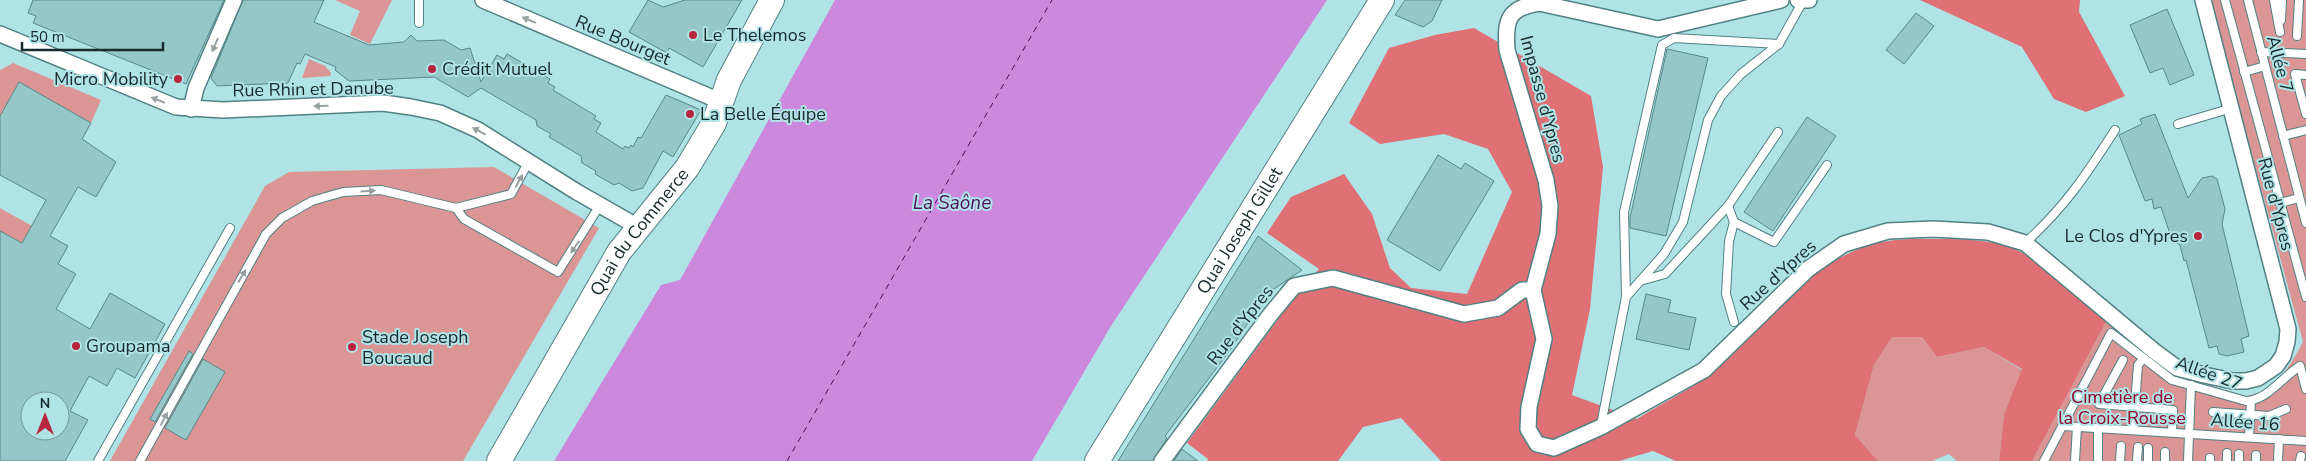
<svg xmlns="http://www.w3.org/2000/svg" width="2306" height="461" font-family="'Nunito Sans',sans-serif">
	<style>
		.green { fill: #db9595 }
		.forest { fill: #df7075 }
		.water { fill: #cb88dd }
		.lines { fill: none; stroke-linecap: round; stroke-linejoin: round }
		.ferry { stroke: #4c0d5b; stroke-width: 1; stroke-dasharray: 6 5; stroke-linecap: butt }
		.building { fill: #95c7c9; stroke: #58898a; fill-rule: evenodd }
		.service-casing { stroke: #518183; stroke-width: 10 }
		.minor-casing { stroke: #518183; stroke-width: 18 }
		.primary-casing { stroke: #518183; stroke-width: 26 }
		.service { stroke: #fff; stroke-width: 8 }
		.minor { stroke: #fff; stroke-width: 15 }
		.primary { stroke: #fff; stroke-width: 24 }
		.oneway { fill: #97a0a0 }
		.poi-dot { fill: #b7263c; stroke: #b0e3e5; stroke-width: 2 }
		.labels { text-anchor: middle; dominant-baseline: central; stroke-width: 4; stroke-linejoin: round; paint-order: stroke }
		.poi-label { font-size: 18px; fill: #172b2c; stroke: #b0e3e5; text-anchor: start }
		.street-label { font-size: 18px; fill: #172b2c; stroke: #b0e3e5 }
		.park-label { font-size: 18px; fill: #930126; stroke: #b0e3e5 }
		.water-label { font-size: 19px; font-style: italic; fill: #4c0d5b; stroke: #b0e3e5 }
	</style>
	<rect width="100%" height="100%" fill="#b0e3e5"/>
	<g class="green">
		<polygon points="335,0 392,0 370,44 350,35 360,11"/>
		<path d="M2210,0H2306V461H2032L2106,322L2150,360L2173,375L2246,396C2276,391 2290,366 2303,342Z"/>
		<polygon points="309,59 325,66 331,73 330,76 302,78"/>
		<polygon points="13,63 101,100 91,123 19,83 0,116 0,70"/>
		<polygon points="494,167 599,228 463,461 110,461 265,186 289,172"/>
		<polygon points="0,208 32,226 22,243 0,231"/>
		<polygon points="1892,337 1922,337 1937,357 1984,347 2022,370 2004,414 1999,461 1957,461 1949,454 1932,461 1878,461 1855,435 1874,365"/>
	</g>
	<g class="forest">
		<polygon points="1920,0 2080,0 2079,12 2125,96 2086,112 2054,99 2022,47"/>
		<path d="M1474,28L1591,96L1603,167L1590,309L1572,395L1637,419C1660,404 1694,388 1714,371C1767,327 1811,255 1883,242C1901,238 1921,239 1940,239C1965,239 1999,240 2021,252C2050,267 2081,301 2106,322L2032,461H1999L2004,414L2022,369L1984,347L1937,357L1922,337H1892L1874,365L1855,435L1878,461H1676L1653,451L1619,461H1441L1401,418L1363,427L1338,461H1207L1208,459L1187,443L1293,299L1319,269L1267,233L1291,197L1344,174L1372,214L1390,268L1411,288L1467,294L1512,192L1488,149L1444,134L1380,144L1349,123L1389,48L1435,35Z"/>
	</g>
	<polygon class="water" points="835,0 1327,0 1111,326 1032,461 554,461 661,285 680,280"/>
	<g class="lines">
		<polyline class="ferry" points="787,461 1052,0"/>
	</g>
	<g class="building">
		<polygon points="33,0 224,0 186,84 33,23 36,16 28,13"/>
		<polygon points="243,0 324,0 314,22 369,45 404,42 411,35 417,41 444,40 461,50 470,48 481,82 497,55 504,59 507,54 550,79 548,83 555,87 553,90 596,116 594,119 601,123 596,132 623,149 625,146 629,148 631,145 633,147 638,137 641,138 666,95 701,110 673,157 663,151 643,188 632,191 619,183 614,185 595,174 596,171 582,163 581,156 549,137 551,134 537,126 536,120 481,88 468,97 434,77 349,81 335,70 336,67 305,54 300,64 297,63 288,83 217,86 211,78"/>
		<polygon points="648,0 663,7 685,0 742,0 703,67 669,48 667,53 629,32"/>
		<polygon points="1405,0 1442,0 1432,21 1423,27 1395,15"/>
		<polygon points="2167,9 2194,75 2170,85 2163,68 2150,73 2130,25"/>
		<polygon points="1916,13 1934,26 1904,64 1886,50"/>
		<polygon points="1667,49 1708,58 1666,236 1630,228 1630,218"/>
		<path d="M19,82L91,123L82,139L116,162L96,197L78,187L50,236L68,246L58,264L76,274L56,309L90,329L110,293L165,324L135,378L117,368L107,386L89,376L70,411L88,420L65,461H0V231L22,243L46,200L0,175V116ZM30,401H60V431H30Z"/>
		<polygon points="2155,114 2188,198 2202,178 2212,176 2217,179 2225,209 2222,224 2249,336 2241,339 2244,352 2227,356 2219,354 2217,346 2209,348 2186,260 2184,261 2180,245 2172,240 2161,207 2154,209 2152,199 2145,201 2119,135 2142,124 2140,119"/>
		<polygon points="1807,117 1836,136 1773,231 1744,212"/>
		<polygon points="1438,155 1461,169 1465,163 1494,181 1440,271 1387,240"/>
		<polygon points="1258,236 1302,270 1268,293 1228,353 1165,436 1167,438 1153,461 1118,461"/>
		<polygon points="1646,294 1671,300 1668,312 1696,318 1689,350 1636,339"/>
		<polygon points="189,351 193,354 155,422 150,419"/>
		<polygon points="203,359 225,372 186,440 165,428"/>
		<polygon points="1182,449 1198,461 1174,461"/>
	</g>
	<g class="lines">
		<defs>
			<g id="service">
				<polyline points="2225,0 2306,297"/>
				<polyline points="2248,0 2306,223"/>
				<polyline points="2274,0 2280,32"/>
				<polyline points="2281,20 2282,0"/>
				<polyline points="419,23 419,0"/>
				<polyline points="2297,36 2299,0"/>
				<polyline points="2261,52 2306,54"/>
				<polyline points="2244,72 2265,66"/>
				<polyline points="2306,75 2295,74 2306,114"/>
				<polyline points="2178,124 2232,108"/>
				<polyline points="2283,136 2306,130"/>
				<polyline points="2280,203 2299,198"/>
				<polyline points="1728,206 1734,222 1729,241 1726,294 1734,322"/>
				<polyline points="456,208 464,219 558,272 600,205"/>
				<polyline points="1734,222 1774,242 1827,165"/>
				<path d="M2025,243C2065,207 2086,175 2115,130"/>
				<polyline points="1640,281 1665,274 1728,206 1778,132"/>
				<polyline points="1626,297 1664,254 1683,222 1708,120 1721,96 1741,74 1779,44 1803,1"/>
				<polyline points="2123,360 2099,404 2173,410 2172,432"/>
				<polyline points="2213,412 2269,416 2286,409"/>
				<polyline points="1601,425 1626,297 1624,212 1662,45 1674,38 1779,44"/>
				<polyline points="2063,426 2306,441"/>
				<polyline points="2133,430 2138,365 2143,359"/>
				<polyline points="2249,437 2251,401"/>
				<polyline points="98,461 230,228"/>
				<polyline points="140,461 266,234 282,218 312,201 343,192 381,190 456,208 511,194 529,161"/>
				<path d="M2044,461L2111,333L2172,380L2246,401C2268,400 2282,377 2300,366L2306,389"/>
				<polyline points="2075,461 2077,427"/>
				<polyline points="2098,461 2098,428"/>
				<polyline points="2120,461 2121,446"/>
				<polyline points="2137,461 2138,447"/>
				<polyline points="2148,461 2148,448"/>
				<polyline points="2165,461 2165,452"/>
				<polyline points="2188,461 2191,385"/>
				<polyline points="2210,461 2210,458"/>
				<polyline points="2227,461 2227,453"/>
				<polyline points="2239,461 2239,454"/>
				<polyline points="2256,461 2256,455"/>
				<polyline points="2278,461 2279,439"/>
				<polyline points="2300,461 2301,456"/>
			</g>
			<g id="minor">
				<polyline points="483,0 722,102"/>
				<polyline points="1798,0 1809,0"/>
				<polyline points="0,34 176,107 223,110 383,103 411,107 440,113 478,130 577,192 640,228"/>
				<polyline points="191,109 196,88 234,0"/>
				<path d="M1533,290L1548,234L1550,206L1546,180L1507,50C1505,21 1507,8 1539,3L1658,29L1781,0"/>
				<polyline points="1162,461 1270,315 1294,286 1333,278 1464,314 1498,308 1522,290 1533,290 1544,339 1529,407 1528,429 1537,444 1554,448 1601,427 1704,370 1808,269 1844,244 1888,231 1933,229 1988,232 2025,243 2154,351 2177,368 2204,375 2233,381 2246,381 2258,378 2276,366 2283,356 2287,342 2288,329 2203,0"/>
			</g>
			<g id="primary">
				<path id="s1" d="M499,461L619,252L687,168L714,123L729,80L772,0"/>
				<path id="s2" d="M1097,461L1382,0"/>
			</g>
		</defs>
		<use href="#service" class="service-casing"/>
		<use href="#minor" class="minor-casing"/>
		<use href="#primary" class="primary-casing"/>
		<use href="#service" class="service"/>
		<use href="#minor" class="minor"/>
		<use href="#primary" class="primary"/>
	</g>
	<defs><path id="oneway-solid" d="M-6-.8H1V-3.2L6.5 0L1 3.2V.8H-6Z" transform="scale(1.25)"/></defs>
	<g class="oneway">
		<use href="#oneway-solid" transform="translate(529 20) rotate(-157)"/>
		<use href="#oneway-solid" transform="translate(215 45) rotate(113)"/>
		<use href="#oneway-solid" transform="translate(158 100) rotate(-158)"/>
		<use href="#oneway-solid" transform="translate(321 106) rotate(178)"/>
		<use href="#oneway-solid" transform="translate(479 131) rotate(-152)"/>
		<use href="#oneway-solid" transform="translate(519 181) rotate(-61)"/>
		<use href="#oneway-solid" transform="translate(368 191) rotate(-3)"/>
		<use href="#oneway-solid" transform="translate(575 247) rotate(124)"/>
		<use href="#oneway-solid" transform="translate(242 276) rotate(-60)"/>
		<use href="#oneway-solid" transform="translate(164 419) rotate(-62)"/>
	</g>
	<g class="poi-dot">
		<circle cx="693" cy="35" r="5"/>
		<circle cx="432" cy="69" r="5"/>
		<circle cx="178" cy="79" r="5"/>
		<circle cx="690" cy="114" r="5"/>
		<circle cx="2198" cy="236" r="5"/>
		<circle cx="76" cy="346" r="5"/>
		<circle cx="352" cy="347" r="5"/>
	</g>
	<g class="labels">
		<g class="poi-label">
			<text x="703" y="35">Le Thelemos</text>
			<text x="442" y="69">Crédit Mutuel</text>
			<text x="168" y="79" text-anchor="end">Micro Mobility</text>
			<text x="700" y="114">La Belle Équipe</text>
			<text x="2188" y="236" text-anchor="end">Le Clos d'Ypres</text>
			<text x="362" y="337">Stade Joseph<tspan x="362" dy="21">Boucaud</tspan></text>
			<text x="86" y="346">Groupama</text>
		</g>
		<g class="street-label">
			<text transform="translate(623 40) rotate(23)">Rue Bourget</text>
			<text transform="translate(2280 64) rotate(75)">Allée 7</text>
			<text transform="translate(313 89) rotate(-1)">Rue Rhin et Danube</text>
			<text transform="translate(1543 99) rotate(75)">Impasse d'Ypres</text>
			<text transform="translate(2276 204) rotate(75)">Rue d'Ypres</text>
			<text stroke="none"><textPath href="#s2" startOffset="271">Quai Joseph Gillet</textPath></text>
			<text stroke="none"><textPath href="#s1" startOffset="269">Quai du Commerce</textPath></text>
			<text transform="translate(1778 275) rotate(-42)">Rue d'Ypres</text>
			<text transform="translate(1240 325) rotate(-52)">Rue d'Ypres</text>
			<text transform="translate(2209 373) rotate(19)">Allée 27</text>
			<text transform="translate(2245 422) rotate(4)">Allée 16</text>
		</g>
		<g class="park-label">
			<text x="2122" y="397">Cimetière de<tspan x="2122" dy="21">la Croix-Rousse</tspan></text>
		</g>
		<g class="water-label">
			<text x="952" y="203">La Saône</text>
		</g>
	</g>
	<g transform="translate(45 416)"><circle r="24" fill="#b0e3e5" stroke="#73999b"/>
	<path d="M0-4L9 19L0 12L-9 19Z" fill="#b7263c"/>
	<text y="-8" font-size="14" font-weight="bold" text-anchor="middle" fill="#172b2c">N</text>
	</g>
	<path d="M22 42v8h141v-8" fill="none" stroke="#172b2c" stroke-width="2.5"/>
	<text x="30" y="42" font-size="15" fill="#172b2c" stroke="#b0e3e5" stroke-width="4" paint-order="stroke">50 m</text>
</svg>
